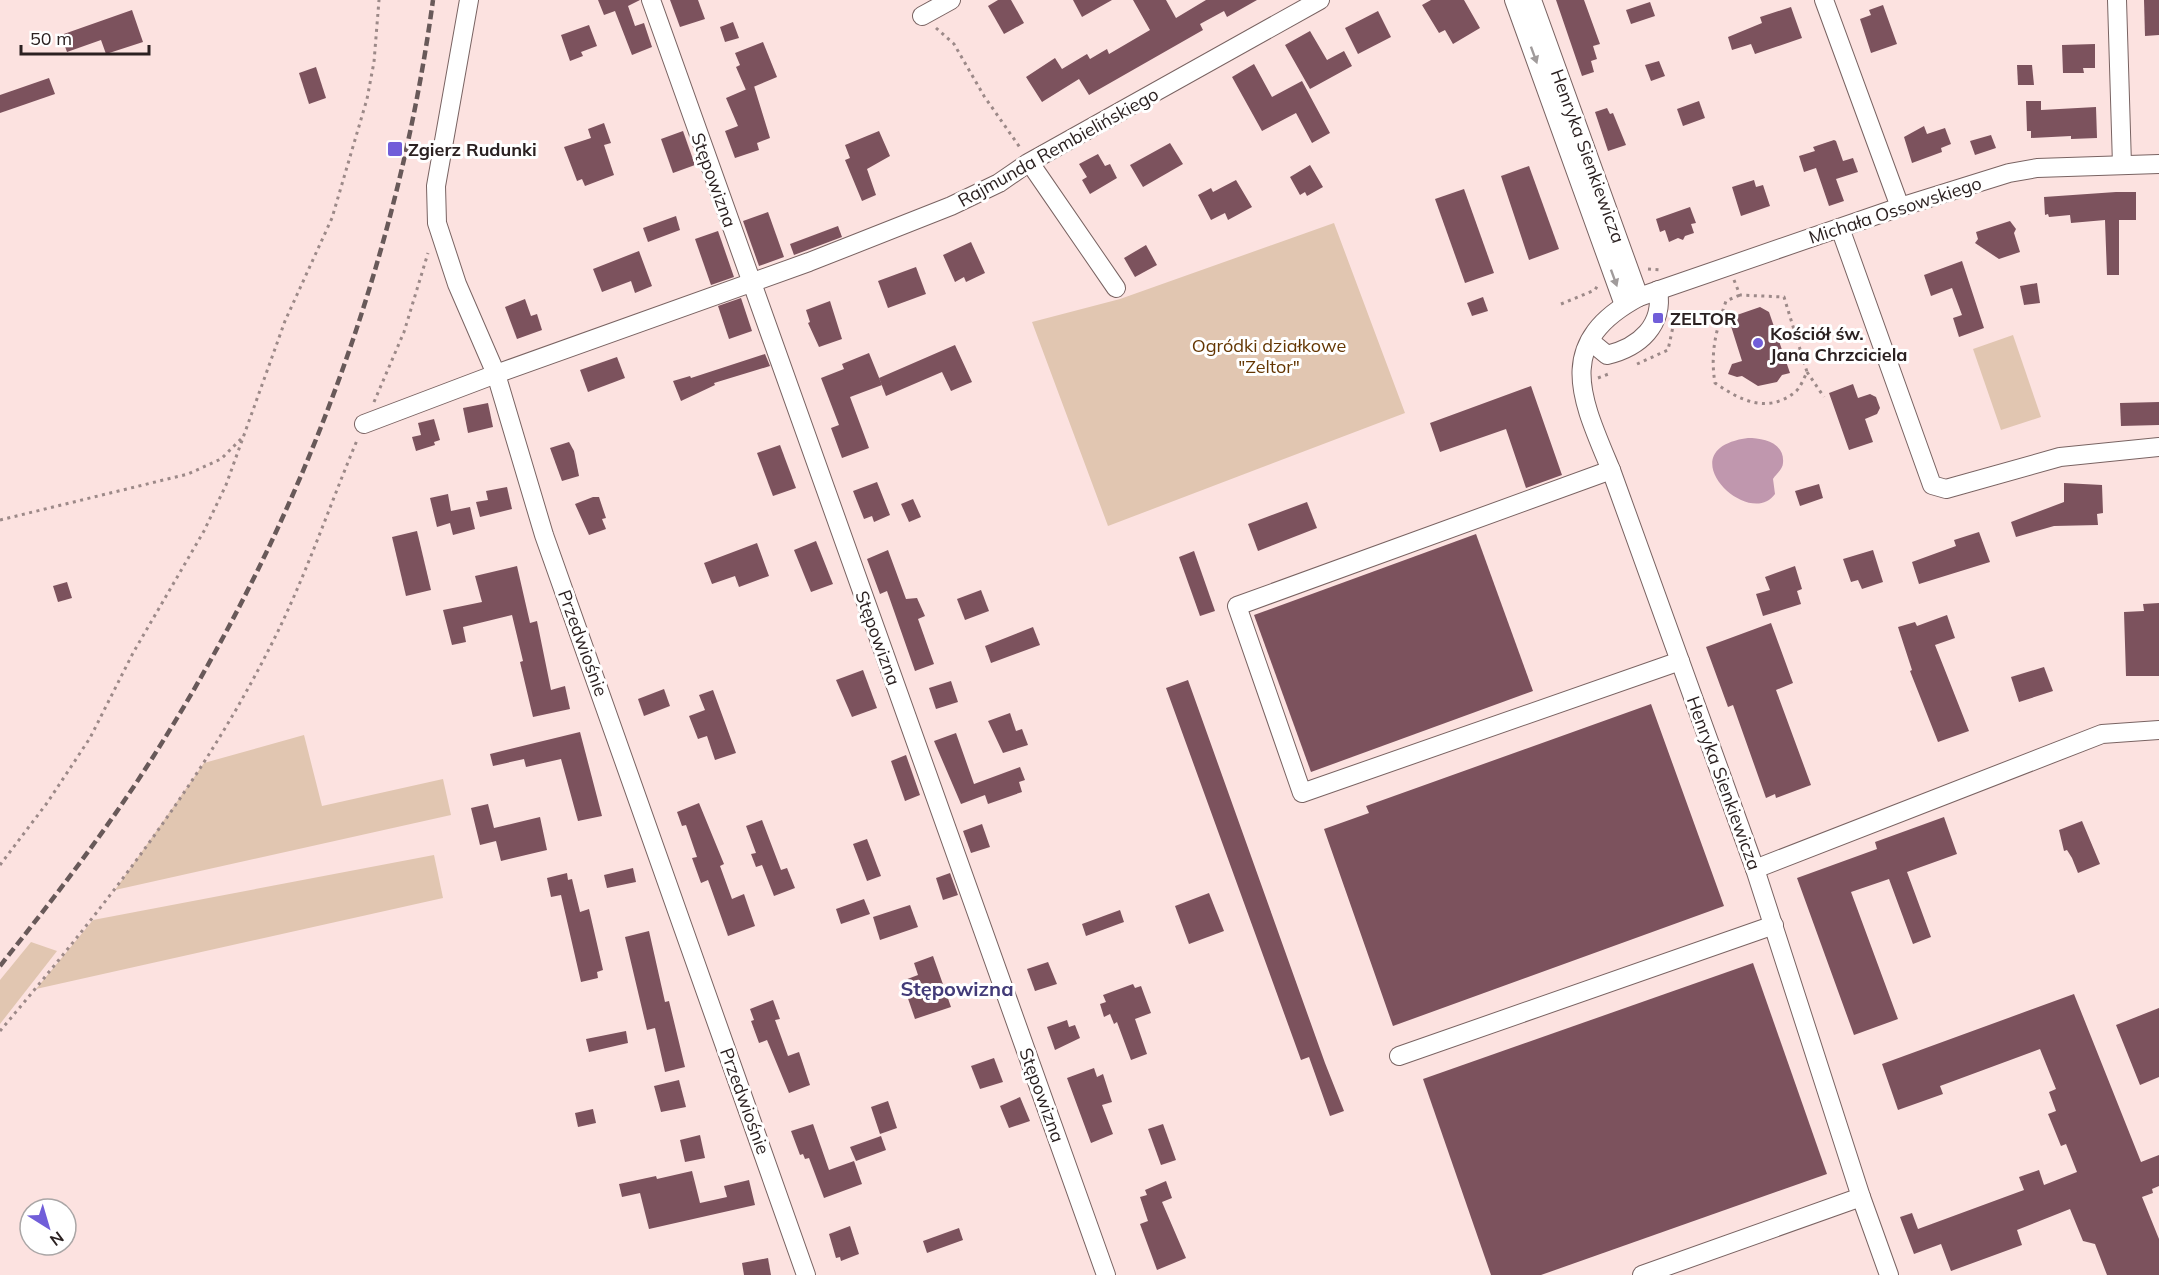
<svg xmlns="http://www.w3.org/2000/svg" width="2159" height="1275" font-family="Mulish,sans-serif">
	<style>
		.green { fill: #e1c6b1 }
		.water { fill: #c097ae }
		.building { fill: #7c525d }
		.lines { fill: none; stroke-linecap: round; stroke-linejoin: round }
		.minor-casing { stroke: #796362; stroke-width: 20 }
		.path { stroke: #9c8988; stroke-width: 3; stroke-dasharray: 3 4.5; stroke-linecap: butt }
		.minor { stroke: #fff; stroke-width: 18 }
		.rail { stroke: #685959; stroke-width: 4.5; stroke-dasharray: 9 4.5; stroke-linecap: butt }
		.oneway { fill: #a09b9b }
		.poi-dot { fill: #715ed9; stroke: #fff; stroke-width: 2 }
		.labels { text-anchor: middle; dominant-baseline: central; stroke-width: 6; stroke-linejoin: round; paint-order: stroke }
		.street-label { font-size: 18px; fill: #2b2121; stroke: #fff }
		.poi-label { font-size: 18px; font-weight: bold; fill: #2b2121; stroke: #fff; text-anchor: start }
		.park-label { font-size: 18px; fill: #643602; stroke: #fff }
		.neighbourhood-label { font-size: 20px; font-weight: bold; fill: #423b78; stroke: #fff }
	</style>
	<rect width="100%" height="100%" fill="#fce2e0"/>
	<g class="green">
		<polygon points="1334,223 1405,413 1108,526 1032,322 1120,299"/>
		<polygon points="2013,335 2041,417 2001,430 1973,349"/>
		<polygon points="304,735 322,806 443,779 451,815 115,890 204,763"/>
		<polygon points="434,855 443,898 36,989 93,920"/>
		<polygon points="31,942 57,951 0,1024 0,980"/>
	</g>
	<path class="water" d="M1748,438C1762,438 1785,442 1783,463C1783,469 1776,474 1773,479L1775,494C1749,531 1665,449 1748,438Z"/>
	<g class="building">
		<polygon points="598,0 640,0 628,6 635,26 644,23 652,47 632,55 615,11 604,15"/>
		<polygon points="670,0 698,0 705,19 680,27"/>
		<polygon points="998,0 1011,0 1024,23 1004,34 988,6"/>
		<polygon points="1073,0 1112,0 1082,17"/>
		<polygon points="1133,0 1166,0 1176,18 1206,0 1257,0 1227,17 1224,11 1200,24 1203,30 1089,95 1079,79 1042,102 1026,77 1055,58 1062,69 1087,54 1090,59 1107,49 1109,54 1150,30"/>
		<polygon points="1431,0 1464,0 1480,28 1453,44 1445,30 1439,33 1422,5"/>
		<polygon points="1556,0 1584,0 1600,44 1593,46 1597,59 1591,61 1594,72 1582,76"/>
		<polygon points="2144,0 2159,0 2159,35 2145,36"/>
		<polygon points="1650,2 1655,16 1631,24 1626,10"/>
		<polygon points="1883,5 1897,44 1871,53 1860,19 1871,15 1869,10"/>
		<polygon points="1791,7 1802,38 1755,54 1751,44 1732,50 1728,37 1762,23 1760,17"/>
		<polygon points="132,10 143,42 106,54 101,40 67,52 61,35"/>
		<polygon points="1378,11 1391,37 1358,54 1345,28"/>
		<polygon points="733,22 739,38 725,42 720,27"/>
		<polygon points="589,25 597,46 581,52 583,56 570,61 561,35"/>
		<polygon points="1310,31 1327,60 1344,51 1352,66 1310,89 1285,45"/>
		<polygon points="763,42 777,77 746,90 736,67 740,65 735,53"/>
		<polygon points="2095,44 2095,68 2083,68 2084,73 2063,73 2062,45"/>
		<polygon points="1659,61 1665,76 1651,81 1645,65"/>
		<polygon points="1254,64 1272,97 1302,81 1330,133 1312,143 1296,113 1262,131 1232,77"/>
		<polygon points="2017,65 2032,65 2034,85 2018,85"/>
		<polygon points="316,67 326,98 309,104 299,73"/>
		<polygon points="49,78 55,94 0,113 0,95"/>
		<polygon points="754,86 770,138 757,143 759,150 735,158 725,131 738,126 726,98"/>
		<polygon points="1699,101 1705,118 1683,126 1677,109"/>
		<polygon points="2026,101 2041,101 2041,110 2096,107 2097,138 2071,139 2071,136 2031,138 2031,131 2027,131"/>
		<polygon points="1607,108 1610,114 1613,113 1626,145 1608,151 1595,112"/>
		<polygon points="604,123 611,143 604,145 614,175 585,186 582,179 577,181 564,147 591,138 588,129"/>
		<polygon points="1924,126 1927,134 1945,128 1951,144 1941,148 1942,152 1912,163 1904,137"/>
		<polygon points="683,131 695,165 673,173 661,139"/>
		<polygon points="879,131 890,156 867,169 876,195 862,201 845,160 850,158 845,145"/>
		<polygon points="1991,135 1996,148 1975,155 1970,141"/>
		<polygon points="1834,140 1836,141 1843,161 1853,158 1858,172 1836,179 1844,201 1829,206 1816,168 1804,172 1799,156 1815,151 1813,147"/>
		<polygon points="1170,143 1183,164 1143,187 1130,165"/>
		<polygon points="1098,154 1105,166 1110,164 1117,178 1090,194 1082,180 1087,177 1079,164"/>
		<polygon points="1310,165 1323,187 1307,196 1305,192 1300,195 1290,177"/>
		<polygon points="1529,166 1559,249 1529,260 1501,176"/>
		<polygon points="1236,180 1252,207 1228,220 1225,213 1211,220 1198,195 1211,188 1213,192"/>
		<polygon points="1754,180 1756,187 1763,185 1770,206 1741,216 1732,187"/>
		<polygon points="1464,189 1494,273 1465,283 1435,199"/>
		<polygon points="2116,192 2136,192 2136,220 2119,220 2119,275 2107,275 2105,220 2071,223 2070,215 2049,217 2048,214 2045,215 2044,197"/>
		<polygon points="1690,207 1696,223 1691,224 1694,233 1685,236 1683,240 1678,238 1669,242 1665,230 1660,232 1656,219"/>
		<polygon points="768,212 784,257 759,266 743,221"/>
		<polygon points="676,216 680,230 648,242 643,228"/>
		<polygon points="2010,221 2016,229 2014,233 2020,252 1999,259 1975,243 1978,239 1976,232"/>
		<polygon points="838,226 842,237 794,255 790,244"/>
		<polygon points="718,231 734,277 711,285 695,239"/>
		<polygon points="971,242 985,273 966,282 964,277 955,282 943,255"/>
		<polygon points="1146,245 1157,265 1135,277 1124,258"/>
		<polygon points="639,251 652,286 635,293 631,281 602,292 593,269"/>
		<polygon points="1962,261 1984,328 1959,337 1953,318 1962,315 1952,288 1931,296 1924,275"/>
		<polygon points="916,267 926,294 888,308 878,281"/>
		<polygon points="2037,283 2040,303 2024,305 2020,286"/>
		<polygon points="1483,297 1488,311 1472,316 1467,303"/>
		<polygon points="741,298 752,331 729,339 718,306"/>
		<polygon points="525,299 531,316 537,314 542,330 517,339 505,307"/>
		<polygon points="830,301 842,339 819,347 808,323 810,322 806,310"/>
		<polygon points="1760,307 1769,312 1790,373 1782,375 1777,382 1758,386 1742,376 1737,377 1728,374 1732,364 1742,361 1730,323 1734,316"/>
		<polygon points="955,345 972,382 951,391 942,372 886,396 879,378"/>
		<polygon points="869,353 882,385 850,397 869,448 842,458 831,428 839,425 821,378 844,369 842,364"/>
		<polygon points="765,354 770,366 714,383 715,385 681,401 673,381 690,376 691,378"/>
		<polygon points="617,357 625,378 588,392 580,370"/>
		<polygon points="1853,384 1858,398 1870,394 1876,397 1880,408 1877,414 1865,419 1873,442 1849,450 1829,393"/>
		<polygon points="1531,386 1562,475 1526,488 1506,429 1440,452 1430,423"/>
		<polygon points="2159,402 2159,425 2121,426 2120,403"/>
		<polygon points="488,403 493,427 468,433 463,408"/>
		<polygon points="434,419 440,440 434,442 435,445 416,451 412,437 421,435 418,423"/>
		<polygon points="569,442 574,451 579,476 562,481 550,448"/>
		<polygon points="780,445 796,488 773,496 757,453"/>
		<polygon points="877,482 890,515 874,522 872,516 864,519 853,491"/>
		<polygon points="2064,483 2102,485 2103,513 2097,514 2098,525 2054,526 2016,537 2011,522 2064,502"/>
		<polygon points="1819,484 1823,498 1800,506 1795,491"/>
		<polygon points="507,487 512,509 480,517 476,502 488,500 486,491"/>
		<polygon points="448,494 451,511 470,507 475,529 453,535 450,523 437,527 430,498"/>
		<polygon points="593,497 599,497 606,518 602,519 606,529 589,535 575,504"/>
		<polygon points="913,499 921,517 909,522 901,504"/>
		<polygon points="1307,502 1317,528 1258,551 1248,524"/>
		<polygon points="417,531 431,590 406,596 392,537"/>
		<polygon points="1979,532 1990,562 1919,584 1912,562 1956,546 1954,540"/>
		<polygon points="1476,534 1533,691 1311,772 1254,615"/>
		<polygon points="816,541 833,584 811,592 794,550"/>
		<polygon points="757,543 769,576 739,587 735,576 712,584 704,563"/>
		<polygon points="888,550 906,599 917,598 925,616 918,619 934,664 915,671 887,591 880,594 867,559"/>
		<polygon points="1873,550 1883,582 1862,589 1858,580 1851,582 1843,559"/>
		<polygon points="1194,551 1215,611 1200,616 1179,557"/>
		<polygon points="517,566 530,623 537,621 551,690 565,686 570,709 533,717 520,662 523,661 512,615 463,627 466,642 452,645 443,610 482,602 475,576"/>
		<polygon points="1795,566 1802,589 1797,591 1801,604 1763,616 1756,594 1770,590 1765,577"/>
		<polygon points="67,582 72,598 58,602 53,586"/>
		<polygon points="981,590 989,611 965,620 957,599"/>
		<polygon points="2159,603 2159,676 2126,676 2124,612 2144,611 2143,604"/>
		<polygon points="1947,615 1955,638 1935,645 1969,731 1938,742 1910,671 1912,670 1898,627 1915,622 1917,626"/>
		<polygon points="1771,623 1793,683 1776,690 1811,785 1776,798 1775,794 1766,798 1733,705 1728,707 1706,647"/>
		<polygon points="1033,627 1040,645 991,663 985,646"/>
		<polygon points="2044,667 2053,691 2019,702 2011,677"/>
		<polygon points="863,670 877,708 852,717 836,680"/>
		<polygon points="1188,680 1325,1063 1344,1111 1330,1116 1309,1057 1301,1060 1166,688"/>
		<polygon points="951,681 958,702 936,709 929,688"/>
		<polygon points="664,689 670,706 644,716 638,699"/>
		<polygon points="713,690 736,753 715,760 707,736 698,739 689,716 705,710 699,695"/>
		<polygon points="1651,704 1724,906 1393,1026 1324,829 1369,813 1366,806"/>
		<polygon points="1010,713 1016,731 1022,729 1028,745 1003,753 988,721"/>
		<polygon points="580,732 602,816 578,821 561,759 526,767 524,759 493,766 490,754"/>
		<polygon points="956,733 974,784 1020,767 1025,780 1019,782 1022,792 988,804 985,795 961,804 934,741"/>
		<polygon points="906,755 920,795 905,801 891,761"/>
		<polygon points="699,803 724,864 720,866 732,899 744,894 755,926 728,936 708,880 701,883 692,858 697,857 686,825 682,826 677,812"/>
		<polygon points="488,804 494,828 540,817 547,850 501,861 496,841 480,845 471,808"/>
		<polygon points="1944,817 1957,854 1907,872 1931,937 1913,944 1889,879 1851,892 1898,1019 1854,1035 1797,878 1877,849 1875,842"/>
		<polygon points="762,820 781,870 787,868 795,888 774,896 762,865 756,867 751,854 756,853 746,826"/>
		<polygon points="2082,821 2100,864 2078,873 2072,858 2067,850 2064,851 2059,830"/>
		<polygon points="982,824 990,847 971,853 963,831"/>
		<polygon points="867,839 881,876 867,881 853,844"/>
		<polygon points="633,868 636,882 607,888 604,875"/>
		<polygon points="567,873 568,880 572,879 580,912 589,909 603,970 597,972 598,978 581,982 561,895 551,897 547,878"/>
		<polygon points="950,873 958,895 943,900 936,878"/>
		<polygon points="1209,893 1224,931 1189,944 1175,906"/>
		<polygon points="864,899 870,914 841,924 836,909"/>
		<polygon points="910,905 918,927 880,940 873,917"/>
		<polygon points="1120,910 1124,922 1086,936 1082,924"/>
		<polygon points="649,931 665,1002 669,1001 685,1067 665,1072 655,1028 647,1030 625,937"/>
		<polygon points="933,956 951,1007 915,1019 902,981 918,975 914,963"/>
		<polygon points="1048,962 1057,984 1035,991 1027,969"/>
		<polygon points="1753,963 1827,1174 1541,1275 1491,1275 1423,1079"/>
		<polygon points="1133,984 1135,988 1141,986 1151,1013 1135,1019 1147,1054 1131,1060 1117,1022 1114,1024 1110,1014 1104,1017 1100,1004 1106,1002 1103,995"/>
		<polygon points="2074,994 2141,1162 2159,1155 2159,1186 2152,1189 2153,1193 2142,1197 2159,1239 2159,1275 2107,1275 2095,1244 2083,1241 2070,1209 2017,1230 2022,1245 1951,1271 1941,1244 1914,1254 1900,1217 1912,1213 1918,1229 2024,1190 2019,1177 2039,1170 2044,1185 2077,1172 2066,1144 2061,1146 2048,1114 2056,1111 2049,1092 2056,1089 2040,1049 1940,1086 1943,1094 1898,1110 1882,1064"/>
		<polygon points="773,1000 780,1019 775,1020 788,1056 799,1052 810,1085 789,1093 767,1040 759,1043 751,1021 754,1020 750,1009"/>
		<polygon points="2159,1008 2159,1077 2140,1085 2116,1025"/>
		<polygon points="1067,1020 1069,1027 1075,1025 1080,1038 1055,1050 1047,1027"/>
		<polygon points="626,1031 628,1043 589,1052 586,1039"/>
		<polygon points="994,1058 1003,1082 980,1089 971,1066"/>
		<polygon points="1094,1068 1097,1077 1103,1074 1112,1102 1102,1105 1113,1134 1091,1143 1067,1078"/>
		<polygon points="679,1080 686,1107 661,1112 654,1086"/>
		<polygon points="1020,1097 1030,1121 1009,1128 1000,1106"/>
		<polygon points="888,1101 897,1128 880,1134 871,1107"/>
		<polygon points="593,1109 596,1123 578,1127 575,1113"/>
		<polygon points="813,1124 829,1170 854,1161 862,1184 824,1198 809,1158 805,1159 803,1154 800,1155 791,1131"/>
		<polygon points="1163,1124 1176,1160 1161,1165 1148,1129"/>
		<polygon points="700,1135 705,1158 685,1162 680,1140"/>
		<polygon points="881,1136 886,1150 856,1161 850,1147"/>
		<polygon points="692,1171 700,1203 727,1197 724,1186 749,1180 755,1205 649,1229 640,1193 622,1197 619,1184 656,1176 657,1179"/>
		<polygon points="1166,1181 1172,1198 1162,1202 1186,1258 1157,1270 1140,1224 1148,1221 1140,1197 1147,1195 1145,1190"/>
		<polygon points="850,1226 859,1254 841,1261 840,1257 836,1258 829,1234"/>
		<polygon points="959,1228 963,1240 927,1253 923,1241"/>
		<polygon points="768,1258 771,1275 744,1275 742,1263"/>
	</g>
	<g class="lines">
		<defs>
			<g id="minor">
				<polyline points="469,0 436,186 437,223 457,284 496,374 544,535 806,1275"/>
				<polyline points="651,0 1106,1275"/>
				<polyline points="1514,0 1624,305"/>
				<polyline points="1532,0 1639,297"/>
				<polyline points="1824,0 1900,207"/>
				<polyline points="2117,0 2122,165"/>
				<polyline points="922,16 951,0"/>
				<polyline points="1030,163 1116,288"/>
				<polyline points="1840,228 1932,485 1946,489 2060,457 2159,447"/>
				<path d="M1590,341L1607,355C1640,347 1664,325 1658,290"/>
				<polyline points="364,424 496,374 809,262 951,206 999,183 1028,163 1320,0"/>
				<polyline points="1611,470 1237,606 1302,793 1680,661"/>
				<polyline points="1755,869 2102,734 2159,730"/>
				<polyline points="1399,1056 1774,925"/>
				<polyline points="1642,1275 1861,1197"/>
				<path d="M1889,1275L1861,1197L1755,869L1611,470C1581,398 1553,343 1639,297L1900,207L2009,173L2037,168L2159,164"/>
			</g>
		</defs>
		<use href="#minor" class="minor-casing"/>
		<g class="path">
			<polyline points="936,28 954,44 984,96 1021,149"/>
			<polyline points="1648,269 1662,270"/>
			<path d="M1734,280L1740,295L1784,297L1807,372C1804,378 1800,389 1794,393C1766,414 1740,400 1715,383C1710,353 1716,330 1726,301L1740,295"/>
			<polyline points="1561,304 1595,290 1599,283"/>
			<polyline points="1637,364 1668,350 1674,322"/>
			<polyline points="1807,372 1824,397"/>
			<polyline points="1598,378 1611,373"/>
			<polyline points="374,402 404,332 428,253"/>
			<polyline points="0,520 188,474 221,459 242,438"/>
			<polyline points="0,865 47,803 90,738 133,653 204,531 226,485 285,321 332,218 367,99 374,62 379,0"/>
			<path d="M0,1031C100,912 197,790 268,651C304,582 328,509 358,438"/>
		</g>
		<use href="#minor" class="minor"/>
		<path class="rail" d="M0,966C50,903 100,839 144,771C294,539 396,274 433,0"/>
	</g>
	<defs><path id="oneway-solid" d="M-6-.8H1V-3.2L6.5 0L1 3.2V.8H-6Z" transform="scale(1.5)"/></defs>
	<g class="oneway">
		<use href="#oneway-solid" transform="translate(1534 55) rotate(70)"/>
		<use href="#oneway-solid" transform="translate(1614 278) rotate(70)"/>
	</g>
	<g class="poi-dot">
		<rect x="387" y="141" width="16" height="16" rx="3"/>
		<rect x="1652" y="312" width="12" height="12" rx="3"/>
		<circle cx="1758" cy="343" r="6"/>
	</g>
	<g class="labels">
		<g class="street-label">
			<text transform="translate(1058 147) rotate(-29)">Rajmunda Rembielińskiego</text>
			<text transform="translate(1588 156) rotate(70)">Henryka Sienkiewicza</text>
			<text transform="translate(714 180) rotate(70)">Stępowizna</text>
			<text transform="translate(1895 210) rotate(-18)">Michała Ossowskiego</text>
			<text transform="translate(878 638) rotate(70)">Stępowizna</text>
			<text transform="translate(583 643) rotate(70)">Przedwiośnie</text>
			<text transform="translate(1724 783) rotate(70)">Henryka Sienkiewicza</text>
			<text transform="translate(1042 1095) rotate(70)">Stępowizna</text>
			<text transform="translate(745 1101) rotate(70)">Przedwiośnie</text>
		</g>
		<g class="poi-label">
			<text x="408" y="149">Zgierz Rudunki</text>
			<text x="1670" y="318">ZELTOR</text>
			<text x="1770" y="333">Kościół św.<tspan x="1770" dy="21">Jana Chrzciciela</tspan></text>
		</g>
		<g class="park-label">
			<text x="1269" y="345">Ogródki działkowe<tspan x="1269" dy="21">"Zeltor"</tspan></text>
		</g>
		<g class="neighbourhood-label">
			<text x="957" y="988">Stępowizna</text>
		</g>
	</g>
	<g transform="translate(48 1227) rotate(143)"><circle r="28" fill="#ffffff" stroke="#aaa6a6" stroke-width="1.5"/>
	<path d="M0-4.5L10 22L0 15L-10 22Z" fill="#715ed9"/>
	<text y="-9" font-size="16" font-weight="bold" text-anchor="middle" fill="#2b2121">N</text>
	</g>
	<path d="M21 45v9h128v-9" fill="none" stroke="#2b2121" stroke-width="3"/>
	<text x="30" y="45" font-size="18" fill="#2b2121" stroke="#ffffff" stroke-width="4.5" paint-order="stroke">50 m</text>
</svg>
